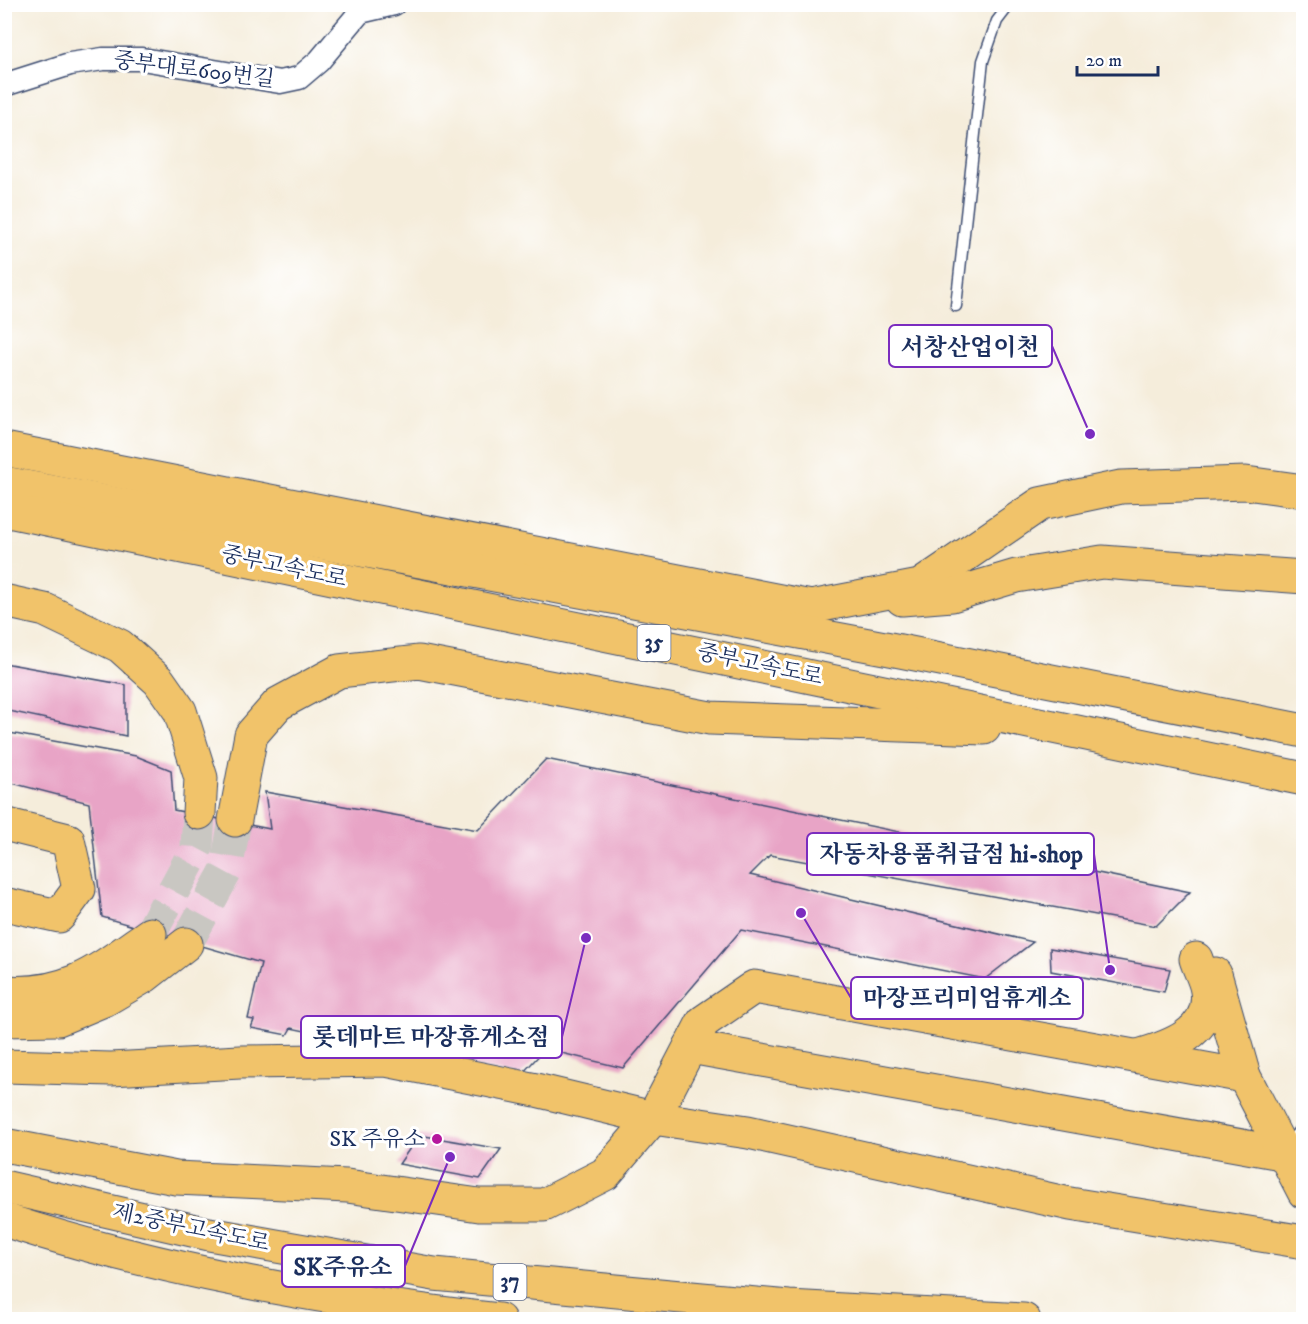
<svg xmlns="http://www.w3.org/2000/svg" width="1308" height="1324" font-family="'IM FELL DW Pica','Noto Serif KR',serif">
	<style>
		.building { fill: #e8a4c6 }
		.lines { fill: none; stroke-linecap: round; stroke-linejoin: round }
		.highway-tunnel { stroke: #c9c7c2; stroke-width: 33; stroke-dasharray: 33 16; stroke-linecap: butt }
		.lane-casing { stroke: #3c4c71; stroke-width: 13 }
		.street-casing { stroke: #3c4c71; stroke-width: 25 }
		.highway-casing { stroke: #3c4c71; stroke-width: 35 }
		.lane { stroke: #fff; stroke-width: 10 }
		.street { stroke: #fff; stroke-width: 22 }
		.highway { stroke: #f1c36a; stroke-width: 33 }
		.poi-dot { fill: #b5179e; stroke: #fff; stroke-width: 2 }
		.labels { text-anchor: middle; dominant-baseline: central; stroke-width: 6; stroke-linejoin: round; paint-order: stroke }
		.shield { fill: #fff; stroke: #5f6d8e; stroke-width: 1.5 }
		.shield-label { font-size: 21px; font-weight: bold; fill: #1b2f5e }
		.street-label { font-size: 22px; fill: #1b2f5e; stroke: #fff }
		.poi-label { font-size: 22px; fill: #1b2f5e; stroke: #fff; text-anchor: end }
		.leader { fill: none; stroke: #7b2cbf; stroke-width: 2 }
		.callout-dot { fill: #7b2cbf; stroke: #fff; stroke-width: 2 }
		.callout { fill: #fff; stroke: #7b2cbf; stroke-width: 2 }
		.callout-label { font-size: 24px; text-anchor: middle; font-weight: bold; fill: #1b2f5e }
	</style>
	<rect width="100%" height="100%" fill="#fff"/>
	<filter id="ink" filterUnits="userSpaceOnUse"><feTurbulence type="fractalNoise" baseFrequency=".0167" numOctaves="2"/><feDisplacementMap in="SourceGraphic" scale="12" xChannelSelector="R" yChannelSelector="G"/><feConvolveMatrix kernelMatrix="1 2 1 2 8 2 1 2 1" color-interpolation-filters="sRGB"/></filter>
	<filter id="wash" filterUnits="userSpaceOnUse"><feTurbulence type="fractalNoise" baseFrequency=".008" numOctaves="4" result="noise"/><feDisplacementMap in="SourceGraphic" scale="24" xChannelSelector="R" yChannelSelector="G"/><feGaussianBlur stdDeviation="1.35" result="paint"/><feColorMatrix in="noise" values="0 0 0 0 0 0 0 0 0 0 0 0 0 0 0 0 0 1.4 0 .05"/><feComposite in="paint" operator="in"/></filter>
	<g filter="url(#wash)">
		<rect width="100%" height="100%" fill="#f5eddb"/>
		<g id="blocks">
			<g class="building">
				<polygon points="4,663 126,685 126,736 4,710"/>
				<polygon points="4,732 136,756 171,770 174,810 270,829 265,792 478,830 546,759 1190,892 1156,926 770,855 750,875 1033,942 985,979 741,930 623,1068 545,1049 520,1076 291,1028 287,1035 251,1028 254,1020 248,1019 261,963 102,917 89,803 4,781"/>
				<polygon points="1050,948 1170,969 1164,992 1051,971"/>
				<polygon points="419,1135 501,1149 480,1179 399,1164"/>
			</g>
		</g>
	</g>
	<g filter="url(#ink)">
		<use href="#blocks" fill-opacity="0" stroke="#3c4c71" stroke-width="1.5"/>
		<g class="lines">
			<g class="highway-tunnel">
				<polyline points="150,934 197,847 199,813"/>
				<polyline points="186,944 226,871 235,820"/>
			</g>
			<defs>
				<g id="lane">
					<polyline points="956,306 983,61 997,21 1010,4"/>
					<polyline points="1286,1148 1304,1124"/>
				</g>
				<polyline id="street" points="4,85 70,64 103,59 142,59 280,82 299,78 319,61 360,12 394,4"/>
				<g id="highway">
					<polyline points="4,449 811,607 920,586 1040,504 1121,487 1246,483 1304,491"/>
					<polyline points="4,483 890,649 1304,731"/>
					<polyline points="4,510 1304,779"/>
					<polyline points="902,599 952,595 1016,576 1102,562 1304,577"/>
					<polyline points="4,601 45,610 120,646 159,681 180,711 201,778 199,813"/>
					<polyline points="235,820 251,735 278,704 339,671 419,662 710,718 984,728"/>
					<polyline points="4,824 68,840 79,889 59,916 4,904"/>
					<polyline points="1215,974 1244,1076"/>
					<path d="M4,992C69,997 100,969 150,934"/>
					<polyline points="4,1020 58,1019 106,999 145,976 186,944"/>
					<polyline points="690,1047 1281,1153"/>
					<path d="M1138,1056C1170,1047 1213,1032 1207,991C1206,981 1199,969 1196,959"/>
					<polyline points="4,1066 111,1069 240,1062 386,1060 536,1090 653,1118 748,1132 1070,1204 1304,1242"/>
					<polyline points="4,1145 176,1178 347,1186 479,1205 544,1205 605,1174 653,1118 703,1022 754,987 1244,1076 1304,1192"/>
					<polyline points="4,1187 209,1234 434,1274 789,1307 1024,1320"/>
					<path d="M4,1220C165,1272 332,1301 499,1320"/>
				</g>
			</defs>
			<use href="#lane" class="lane-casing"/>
			<use href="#street" class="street-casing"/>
			<use href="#highway" class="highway-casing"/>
			<use href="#lane" class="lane"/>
			<use href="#street" class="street"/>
			<use href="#highway" class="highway"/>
		</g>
	</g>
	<circle class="poi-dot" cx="437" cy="1139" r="6"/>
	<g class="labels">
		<g class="shield">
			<rect x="637.5" y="625" width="33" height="36" rx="4.5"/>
			<rect x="493.5" y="1264" width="33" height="36" rx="4.5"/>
		</g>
		<g class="shield-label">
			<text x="654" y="643">35</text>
			<text x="510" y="1282">37</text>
		</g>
		<g class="street-label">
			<text transform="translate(194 70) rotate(7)">중부대로609번길</text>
			<text transform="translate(284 567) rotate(12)">중부고속도로</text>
			<text transform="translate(760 665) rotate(12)">중부고속도로</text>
			<text transform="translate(191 1228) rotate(12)">제2중부고속도로</text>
		</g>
		<g class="poi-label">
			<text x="425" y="1139">SK 주유소</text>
		</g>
	</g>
	<path class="leader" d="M1090 434L1052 346M1110 970L1094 854M801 913L851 998M586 938L562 1037M450 1157L405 1266"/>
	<g class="callout-dot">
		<circle cx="1090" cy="434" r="6"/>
		<circle cx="1110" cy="970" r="6"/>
		<circle cx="801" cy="913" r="6"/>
		<circle cx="586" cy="938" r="6"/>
		<circle cx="450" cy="1157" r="6"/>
	</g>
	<g class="callout">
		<rect x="889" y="325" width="163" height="42" rx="6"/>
		<rect x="807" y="833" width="287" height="42" rx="6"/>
		<rect x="851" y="977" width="232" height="42" rx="6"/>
		<rect x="301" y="1016" width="261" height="42" rx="6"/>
		<rect x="282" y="1245" width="123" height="42" rx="6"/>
	</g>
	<g class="callout-label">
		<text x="970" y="355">서창산업이천</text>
		<text x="951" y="862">자동차용품취급점 hi-shop</text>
		<text x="967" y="1006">마장프리미엄휴게소</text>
		<text x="431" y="1045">롯데마트 마장휴게소점</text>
		<text x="343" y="1275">SK주유소</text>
	</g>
	<rect width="1308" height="1324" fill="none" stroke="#fff" stroke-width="24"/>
	<path d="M1077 66v9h81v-9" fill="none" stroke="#1b2f5e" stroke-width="3"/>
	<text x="1086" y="66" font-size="18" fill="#1b2f5e" stroke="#ffffff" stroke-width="4.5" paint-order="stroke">20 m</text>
</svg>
